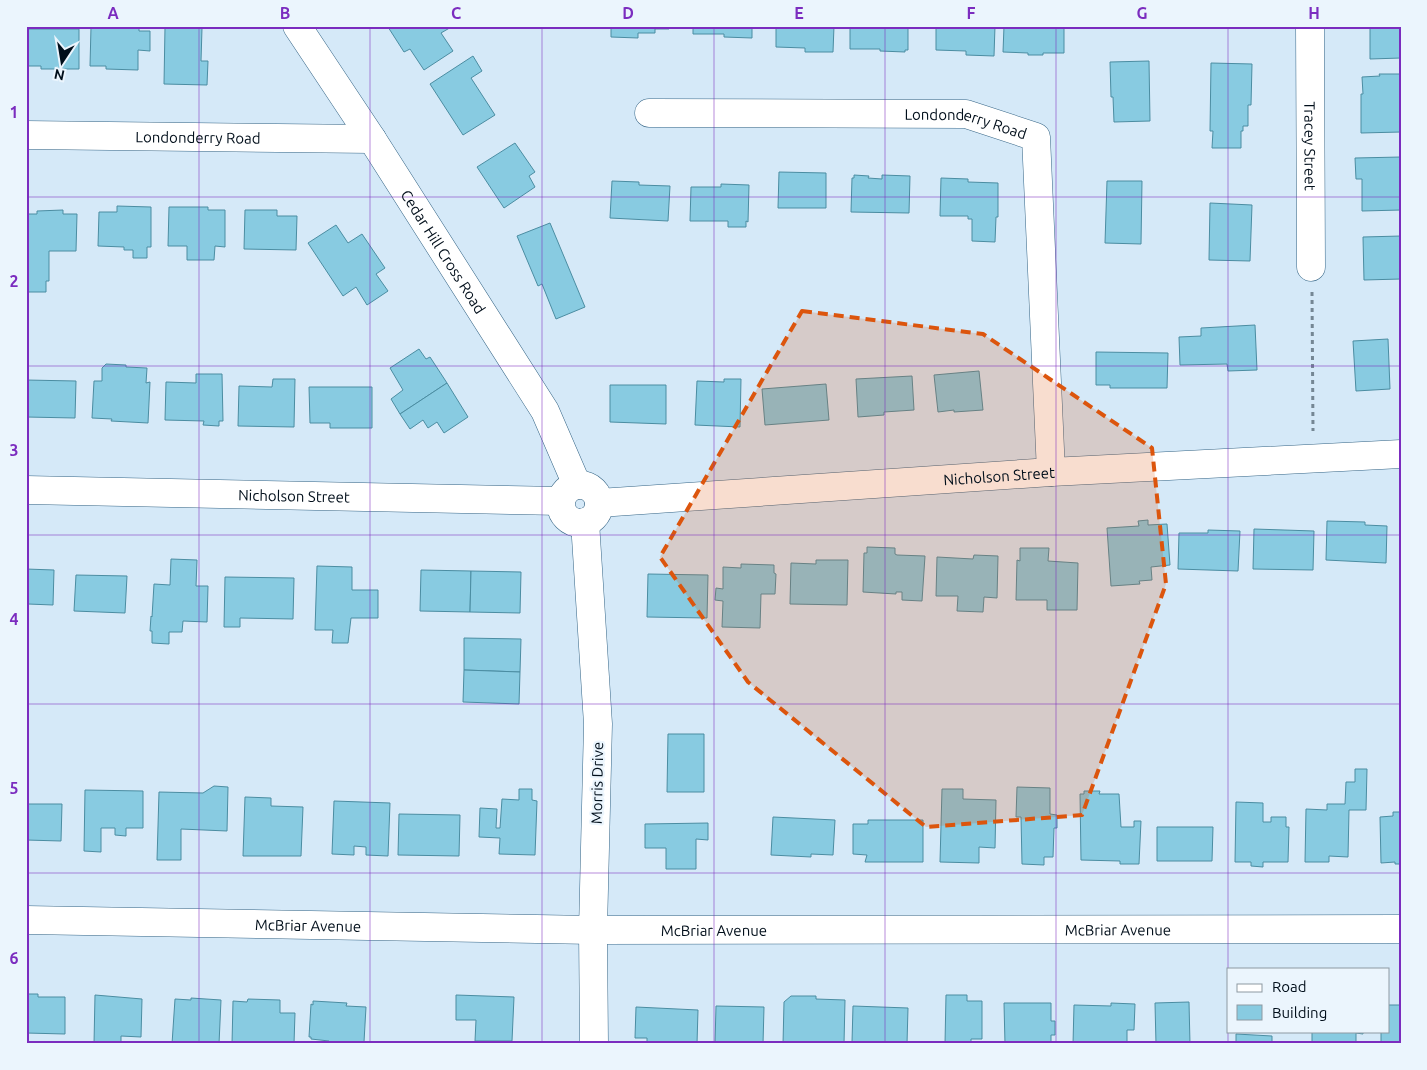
<svg xmlns="http://www.w3.org/2000/svg" width="1427" height="1070" font-family="Ubuntu,sans-serif">
	<style>
		.building { fill: #88cbe1; stroke: #4b8da2 }
		.lines { fill: none; stroke-linecap: round; stroke-linejoin: round }
		.street-casing { stroke: #356586; stroke-width: 29 }
		.secondary-casing { stroke: #356586; stroke-width: 29 }
		.path { stroke: #758794; stroke-width: 3; stroke-dasharray: 4 4; stroke-linecap: butt }
		.street { stroke: #fff; stroke-width: 28 }
		.secondary { stroke: #fff; stroke-width: 28 }
		.marked { fill: #dc550d; fill-opacity: 0.2; stroke: #dc550d; stroke-width: 4; stroke-dasharray: 10 6; stroke-linejoin: round }
		.grid { fill: none; stroke: #7b2cbf; stroke-width: 1; stroke-opacity: 0.55 }
		.labels { text-anchor: middle; dominant-baseline: central; stroke-width: 4.5; stroke-linejoin: round; paint-order: stroke }
		.street-label { font-size: 15px; fill: #000e1a; stroke: #ebf5fd }
		.neatline { fill: none; stroke: #7b2cbf; stroke-width: 2 }
		.grid-label { font-size: 16px; text-anchor: middle; font-weight: bold; fill: #7b2cbf }
	</style>
	<rect width="100%" height="100%" fill="#d5e9f8"/>
	<g class="building">
		<polygon points="389,26 453,26 441,33 453,51 424,70 410,49 404,52 388,27"/>
		<polygon points="611,26 669,26 669,29 655,29 655,33 638,33 638,38 611,37"/>
		<polygon points="693,26 752,26 752,38 724,37 724,34 693,34"/>
		<polygon points="776,26 834,26 833,52 805,52 805,48 776,47"/>
		<polygon points="850,26 908,26 908,50 905,50 905,52 880,51 880,49 850,49"/>
		<polygon points="936,26 995,26 994,56 966,55 966,51 936,50"/>
		<polygon points="1004,26 1064,26 1064,53 1043,53 1043,55 1028,55 1028,53 1003,52"/>
		<polygon points="1370,26 1401,26 1401,58 1370,59"/>
		<polygon points="91,27 139,28 139,31 150,31 150,51 138,50 138,70 106,69 106,66 90,66"/>
		<polygon points="165,27 202,28 201,61 208,61 207,85 164,84"/>
		<polygon points="26,29 79,29 79,69 41,69 41,66 26,66"/>
		<polygon points="473,56 482,71 471,78 495,115 463,135 430,84"/>
		<polygon points="1149,61 1150,121 1114,122 1113,97 1111,97 1110,62"/>
		<polygon points="1211,63 1252,64 1251,105 1248,105 1248,126 1243,126 1243,131 1241,131 1241,148 1212,148 1213,131 1210,131"/>
		<polygon points="1379,74 1401,74 1401,132 1361,133 1361,94 1363,94 1362,77 1380,76"/>
		<polygon points="515,143 535,172 529,176 535,187 504,208 477,167"/>
		<polygon points="1401,157 1401,210 1362,211 1362,179 1356,179 1355,158"/>
		<polygon points="779,172 826,173 826,208 778,208"/>
		<polygon points="854,175 869,176 868,178 882,179 882,175 910,176 909,213 851,212 852,178 854,178"/>
		<polygon points="941,178 968,179 968,182 998,183 998,217 996,217 995,242 972,241 972,219 968,219 968,216 940,216"/>
		<polygon points="612,181 639,182 639,185 670,186 668,221 610,218"/>
		<polygon points="1107,181 1142,181 1141,244 1105,243"/>
		<polygon points="721,184 749,185 748,222 746,221 746,227 728,227 728,221 690,221 691,187 721,187"/>
		<polygon points="1210,203 1252,205 1250,261 1209,260"/>
		<polygon points="117,206 151,207 151,247 147,247 147,258 133,258 133,250 124,250 124,247 98,246 99,212 117,212"/>
		<polygon points="169,207 208,207 208,210 225,210 225,247 215,246 214,260 187,260 187,246 168,246"/>
		<polygon points="63,210 63,214 77,214 76,251 49,251 49,281 46,281 46,292 26,292 26,214 37,214 37,211"/>
		<polygon points="245,210 277,210 277,216 297,216 296,250 244,249"/>
		<polygon points="550,223 585,307 556,319 542,284 538,286 517,236"/>
		<polygon points="336,225 348,243 362,234 385,268 376,274 388,291 367,305 356,287 343,296 308,243"/>
		<polygon points="1401,236 1401,279 1364,280 1363,237"/>
		<polygon points="1255,325 1257,370 1228,371 1227,364 1180,365 1179,337 1201,336 1201,328"/>
		<polygon points="1388,339 1390,389 1356,391 1353,341"/>
		<polygon points="419,349 426,359 430,357 447,383 400,414 391,399 403,390 390,368"/>
		<polygon points="1096,352 1168,353 1167,388 1110,388 1110,385 1096,385"/>
		<polygon points="106,364 126,365 126,367 147,368 146,383 150,382 148,423 111,421 112,419 92,418 94,381 102,381 102,368"/>
		<polygon points="979,371 983,410 954,412 954,410 938,412 934,375"/>
		<polygon points="196,374 222,374 223,421 219,421 219,426 203,425 204,421 165,420 166,382 196,383"/>
		<polygon points="912,376 914,410 884,412 884,415 858,417 856,379"/>
		<polygon points="273,379 295,379 294,427 238,426 239,386 272,387"/>
		<polygon points="724,379 741,379 740,427 695,425 697,381 724,382"/>
		<polygon points="26,380 76,381 75,418 26,417"/>
		<polygon points="447,383 468,417 444,433 437,422 428,428 423,420 410,429 400,414"/>
		<polygon points="826,384 829,420 765,425 762,389"/>
		<polygon points="610,385 666,385 666,424 610,422"/>
		<polygon points="309,387 372,387 372,428 330,428 330,423 310,423"/>
		<polygon points="1148,520 1148,525 1167,524 1170,565 1151,567 1152,580 1139,581 1140,584 1111,586 1107,528 1139,526 1138,521"/>
		<polygon points="1327,521 1365,522 1365,525 1387,526 1386,563 1326,560"/>
		<polygon points="1254,529 1314,531 1313,570 1253,569"/>
		<polygon points="1208,530 1240,531 1238,571 1178,569 1179,533 1208,533"/>
		<polygon points="867,547 895,548 895,554 897,555 925,556 922,601 902,600 902,592 896,592 896,594 863,592 864,553 867,553"/>
		<polygon points="1020,548 1049,548 1048,561 1078,563 1077,610 1047,610 1047,600 1016,600 1017,560 1020,561"/>
		<polygon points="974,555 998,556 997,598 984,597 983,612 957,611 958,596 936,596 937,557 973,559"/>
		<polygon points="171,559 197,560 196,586 208,586 207,622 183,621 182,632 169,632 169,644 152,643 152,631 150,631 151,616 152,617 154,584 170,585"/>
		<polygon points="816,560 848,560 847,605 790,604 791,563 816,564"/>
		<polygon points="741,564 774,565 774,573 776,574 775,594 761,594 760,628 722,627 723,601 715,600 716,588 723,589 723,567 741,568"/>
		<polygon points="317,566 352,567 352,590 378,590 378,618 351,618 348,643 332,643 333,630 315,630"/>
		<polygon points="26,569 54,570 53,605 28,604 28,614 26,614"/>
		<polygon points="421,570 471,571 470,612 420,611"/>
		<polygon points="471,571 521,572 520,613 470,612"/>
		<polygon points="648,574 708,575 707,618 647,617"/>
		<polygon points="76,575 127,576 125,613 74,611"/>
		<polygon points="225,577 294,578 293,619 240,618 240,627 224,627"/>
		<polygon points="464,638 521,639 520,672 464,670"/>
		<polygon points="464,670 520,672 519,704 463,702"/>
		<polygon points="668,734 704,734 704,792 667,792"/>
		<polygon points="1355,769 1367,769 1366,810 1349,810 1348,857 1329,856 1329,862 1305,862 1306,809 1327,810 1327,804 1345,804 1346,782 1355,782"/>
		<polygon points="214,786 228,787 227,831 181,829 181,860 157,860 159,792 203,793"/>
		<polygon points="1017,787 1050,788 1050,814 1057,815 1057,828 1054,828 1053,857 1044,857 1044,865 1022,864 1021,817 1016,817"/>
		<polygon points="519,789 532,789 532,800 537,801 535,855 499,854 500,838 479,837 480,808 497,809 496,828 500,828 502,799 519,800"/>
		<polygon points="942,789 963,789 963,799 996,800 995,848 979,847 979,863 940,862"/>
		<polygon points="85,790 143,791 143,828 126,828 126,836 115,835 115,828 101,828 101,852 84,851"/>
		<polygon points="1084,791 1100,791 1099,794 1119,794 1121,827 1134,827 1134,821 1141,821 1139,864 1120,864 1120,861 1081,860 1080,794 1084,794"/>
		<polygon points="245,797 271,798 271,806 303,807 301,856 243,856"/>
		<polygon points="334,801 390,803 388,856 366,855 366,847 354,846 354,855 332,854"/>
		<polygon points="1236,802 1263,803 1263,822 1271,822 1271,817 1286,817 1286,827 1289,827 1288,862 1263,862 1263,867 1251,866 1251,862 1235,862"/>
		<polygon points="26,804 62,804 61,841 26,840"/>
		<polygon points="1393,812 1401,812 1401,864 1395,864 1395,862 1381,863 1380,817 1393,816"/>
		<polygon points="399,814 460,815 459,856 398,855"/>
		<polygon points="773,817 835,820 833,855 811,854 811,857 771,855"/>
		<polygon points="868,820 923,820 923,862 865,862 867,855 853,854 853,824 868,824"/>
		<polygon points="708,823 708,840 696,839 696,869 666,869 666,848 645,848 645,824"/>
		<polygon points="1157,827 1213,827 1212,861 1157,861"/>
		<polygon points="26,994 38,994 38,997 65,997 65,1034 26,1033"/>
		<polygon points="95,995 142,999 141,1037 121,1036 121,1044 94,1044"/>
		<polygon points="456,995 514,997 512,1041 475,1041 476,1020 456,1020"/>
		<polygon points="946,995 967,995 967,1001 982,1001 982,1039 971,1039 971,1044 945,1044"/>
		<polygon points="791,996 816,996 816,999 845,1000 844,1044 783,1044 784,1002"/>
		<polygon points="191,998 221,1000 219,1044 172,1044 175,999 191,1000"/>
		<polygon points="248,999 280,1000 280,1013 295,1013 294,1044 232,1044 233,1001 247,1002"/>
		<polygon points="313,1001 347,1003 346,1006 366,1007 364,1042 329,1044 329,1041 311,1039 311,1037 309,1037 311,1004 313,1005"/>
		<polygon points="1189,1002 1190,1044 1156,1044 1155,1003"/>
		<polygon points="1004,1003 1051,1003 1051,1021 1055,1021 1055,1035 1051,1035 1051,1044 1005,1044"/>
		<polygon points="1111,1003 1135,1004 1134,1030 1127,1030 1127,1044 1073,1044 1074,1005 1111,1006"/>
		<polygon points="1388,1005 1401,1005 1401,1044 1381,1043 1381,1031 1388,1031"/>
		<polygon points="716,1006 764,1007 763,1044 715,1044"/>
		<polygon points="853,1006 908,1008 907,1044 852,1042"/>
		<polygon points="636,1007 698,1010 697,1044 647,1044 647,1038 635,1038"/>
		<polygon points="1312,1031 1363,1031 1363,1034 1356,1033 1356,1044 1312,1044"/>
		<polygon points="1236,1034 1272,1036 1272,1044 1236,1044"/>
	</g>
	<g class="lines">
		<defs>
			<g id="street">
				<path id="s1" d="M1310,26L1311,267"/>
				<path id="s2" d="M649,113L966,114L1036,137L1051,472"/>
				<path id="s3" d="M26,135L372,139"/>
				<path id="s4" d="M26,490L561,501"/>
				<path id="s5" d="M599,503L1051,472L1401,454"/>
				<polyline points="585,522 598,724 593,930 594,1044"/>
				<path id="s6" d="M26,920L593,930L1401,929"/>
			</g>
			<g id="secondary">
				<path id="s7" d="M297,26L372,139L545,411L577,485"/>
				<circle cx="580" cy="504" r="19"/>
			</g>
		</defs>
		<use href="#street" class="street-casing"/>
		<use href="#secondary" class="secondary-casing"/>
		<polyline class="path" points="1312,292 1313,431"/>
		<use href="#street" class="street"/>
		<use href="#secondary" class="secondary"/>
	</g>
	<path class="marked" d="M802,311L983,334L1152,448L1166,584L1082,815L926,827L748,682L660,557Z"/>
	<path class="grid" d="M199,26V1044M370,26V1044M542,26V1044M714,26V1044M885,26V1044M1056,26V1044M1228,26V1044M26,197H1401M26,366H1401M26,535H1401M26,704H1401M26,873H1401"/>
	<g class="labels">
		<g class="street-label">
			<text stroke="none"><textPath href="#s2" startOffset="318">Londonderry Road</textPath></text>
			<text stroke="none"><textPath href="#s3" startOffset="172">Londonderry Road</textPath></text>
			<text stroke="none"><textPath href="#s1" startOffset="120">Tracey Street</textPath></text>
			<text stroke="none"><textPath href="#s7" startOffset="269">Cedar Hill Cross Road</textPath></text>
			<text stroke="none"><textPath href="#s5" startOffset="401">Nicholson Street</textPath></text>
			<text stroke="none"><textPath href="#s4" startOffset="268">Nicholson Street</textPath></text>
			<text transform="translate(597 783) rotate(-89)">Morris Drive</text>
			<text stroke="none"><textPath href="#s6" startOffset="282">McBriar Avenue</textPath></text>
			<text stroke="none"><textPath href="#s6" startOffset="1092">McBriar Avenue</textPath></text>
			<text stroke="none"><textPath href="#s6" startOffset="688">McBriar Avenue</textPath></text>
		</g>
	</g>
	<rect width="1427" height="1070" fill="none" stroke="#ebf5fd" stroke-width="55"/>
	<rect x="1227" y="968" width="162" height="65" fill="#ebf5fd" stroke="#8d99a2"/>
	<rect x="1237" y="984" width="25" height="8" fill="#ffffff" stroke="#8d99a2"/>
	<text x="1272" y="992" font-size="15" fill="#000e1a">Road</text>
	<rect x="1237" y="1005" width="25" height="15" fill="#88cbe1" stroke="#8d99a2"/>
	<text x="1272" y="1018" font-size="15" fill="#000e1a">Building</text>
	<g transform="translate(62 62) rotate(192)" stroke="#ebf5fd" stroke-width="4" paint-order="stroke">
	<path d="M0-4L9 19L0 12L-9 19Z" fill="#000e1a"/>
	<text y="-8" font-size="14" font-weight="bold" text-anchor="middle" fill="#000e1a">N</text>
	</g>
	<rect x="28" y="28" width="1372" height="1014" class="neatline"/>
	<g class="grid-label">
		<text x="113" y="19">A</text>
		<text x="285" y="19">B</text>
		<text x="456" y="19">C</text>
		<text x="628" y="19">D</text>
		<text x="799" y="19">E</text>
		<text x="971" y="19">F</text>
		<text x="1142" y="19">G</text>
		<text x="1314" y="19">H</text>
		<text x="14" y="118">1</text>
		<text x="14" y="287">2</text>
		<text x="14" y="456">3</text>
		<text x="14" y="625">4</text>
		<text x="14" y="794">5</text>
		<text x="14" y="964">6</text>
	</g>
</svg>
